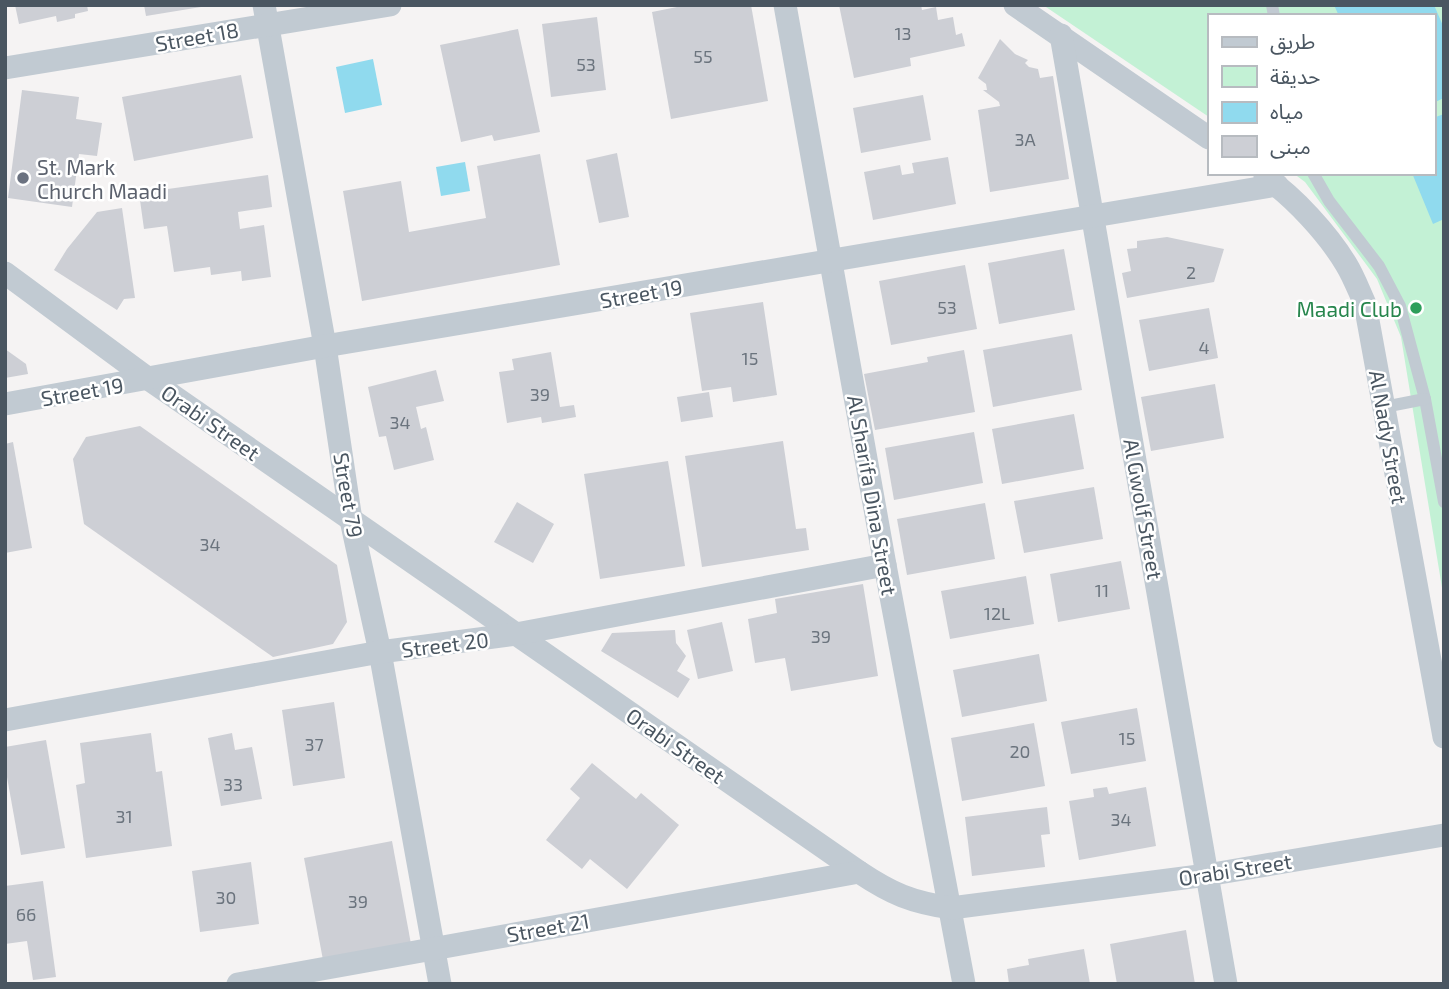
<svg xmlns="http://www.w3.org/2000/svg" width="1449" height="989" font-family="'Exo 2','Noto Sans Arabic',sans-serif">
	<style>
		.green { fill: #c3f1d5 }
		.water { fill: #90daee }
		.building { fill: #cdcfd5 }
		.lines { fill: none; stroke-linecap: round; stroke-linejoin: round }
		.lane { stroke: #c1cad2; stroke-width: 12 }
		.street { stroke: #c1cad2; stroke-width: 23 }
		.worship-dot { fill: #6b7280; stroke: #fff; stroke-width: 2.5 }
		.leisure-dot { fill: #2e9e5b; stroke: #fff; stroke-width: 2.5 }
		.labels { text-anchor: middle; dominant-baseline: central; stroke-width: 5; stroke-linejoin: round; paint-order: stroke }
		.number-label { font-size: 18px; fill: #6b747e }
		.street-label { font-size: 21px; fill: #4a5661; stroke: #fff }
		.worship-label { font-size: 21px; fill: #5b616d; stroke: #fff; text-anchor: start }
		.leisure-label { font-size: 21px; fill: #27864d; stroke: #fff; text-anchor: end }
	</style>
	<rect width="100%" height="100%" fill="#f5f3f3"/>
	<polygon class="green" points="1043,5 1444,5 1444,600 1401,337 1377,279 1305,182 1293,173 1433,173 1433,16 1209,16 1209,117"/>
	<g class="water">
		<polygon points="1334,5 1434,5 1444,28 1444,98 1433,103 1433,16 1339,16"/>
		<polygon points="373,59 382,105 345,113 336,67"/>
		<polygon points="1444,114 1444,219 1433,224 1412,173 1433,173 1433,118"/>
		<polygon points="465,162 470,191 441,196 436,167"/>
	</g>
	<g class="building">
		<polygon points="15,5 87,5 88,11 75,14 75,18 57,22 56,16 19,24"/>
		<polygon points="144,5 201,5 201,7 146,16"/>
		<polygon points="687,5 751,5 768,101 671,119 652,12"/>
		<polygon points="839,5 921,5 922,10 936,7 938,20 953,17 956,35 962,33 965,46 910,58 911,66 854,78"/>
		<polygon points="597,17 606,90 551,97 542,24"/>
		<polygon points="518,29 540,132 494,141 492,135 461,142 440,45"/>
		<polygon points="1000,39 1015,54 1028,60 1025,63 1029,67 1038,69 1040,78 1053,76 1069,179 990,192 978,110 1000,106 999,102 983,90 987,90 986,84 978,78"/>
		<polygon points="241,75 253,138 134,161 122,97"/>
		<polygon points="22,90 79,97 76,119 102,123 97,156 79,154 72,207 8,198"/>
		<polygon points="923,95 931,140 861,153 853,108"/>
		<polygon points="617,153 629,217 599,223 586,160"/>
		<polygon points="540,154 560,265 362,301 343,191 401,181 409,232 486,218 477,166"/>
		<polygon points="948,157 956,204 873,220 864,172 900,165 902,175 914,173 912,163"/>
		<polygon points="268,175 272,207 238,212 240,229 264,225 271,277 242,281 241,271 211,275 210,267 174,272 167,226 144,229 139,193"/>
		<polygon points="122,208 135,298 124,299 117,310 54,270 67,249 97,212"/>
		<polygon points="1167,237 1224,249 1214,282 1127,298 1122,273 1131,271 1127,249 1137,248 1137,241"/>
		<polygon points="1064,249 1075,310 999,324 988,263"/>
		<polygon points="965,265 977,329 891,345 879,281"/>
		<polygon points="763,302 777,395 733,402 731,387 702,391 690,313"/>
		<polygon points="1209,308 1218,358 1149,371 1139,320"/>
		<polygon points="1072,334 1082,390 993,407 983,350"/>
		<polygon points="5,349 26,364 28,374 5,378"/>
		<polygon points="964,350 975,412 875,430 864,374 928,362 927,357"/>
		<polygon points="551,352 560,407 574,405 576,417 542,423 541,417 507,423 499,372 514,370 512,359"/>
		<polygon points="436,370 444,401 416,407 421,429 426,427 434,460 394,470 386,436 379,437 368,387"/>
		<polygon points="1215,384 1224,438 1151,451 1141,397"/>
		<polygon points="709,392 713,417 681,422 677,397"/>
		<polygon points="1074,414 1084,469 1002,484 992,429"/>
		<polygon points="140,426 337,565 347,622 333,644 273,657 84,524 73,459 86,437"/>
		<polygon points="974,432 983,483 894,500 885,448"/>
		<polygon points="783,441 796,529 806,528 809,550 702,567 685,456"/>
		<polygon points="13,442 32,548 5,553 5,444"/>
		<polygon points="668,461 685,566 600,579 584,474"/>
		<polygon points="1094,487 1103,539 1024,553 1014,501"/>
		<polygon points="517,502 554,524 533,563 494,542"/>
		<polygon points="985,503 995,559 907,575 897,519"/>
		<polygon points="1121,561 1130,609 1058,622 1050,574"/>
		<polygon points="1026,576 1034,624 950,639 941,591"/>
		<polygon points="863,584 878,676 791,691 785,658 755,663 748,619 777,613 775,599"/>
		<polygon points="722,622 733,671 698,679 687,630"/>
		<polygon points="675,630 676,643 686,656 677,671 690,679 678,698 601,651 612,633"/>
		<polygon points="1039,654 1047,701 962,717 953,670"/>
		<polygon points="334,702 345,778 293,786 282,710"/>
		<polygon points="1137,708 1146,761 1071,774 1061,722"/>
		<polygon points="1034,723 1045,786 962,801 951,738"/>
		<polygon points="151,733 156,772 162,771 172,846 86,858 76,785 85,783 80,743"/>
		<polygon points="232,733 235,750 252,747 262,799 221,806 208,738"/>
		<polygon points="46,740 65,848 21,855 5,766 5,747"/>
		<polygon points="592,763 636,799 641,793 679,825 627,889 590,859 582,869 546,840 580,798 570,789"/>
		<polygon points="1107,787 1109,794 1146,787 1156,846 1079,860 1069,801 1094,797 1093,789"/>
		<polygon points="1047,807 1050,834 1041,835 1045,867 972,876 965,817"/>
		<polygon points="392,841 411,944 323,960 304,858"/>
		<polygon points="251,862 259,924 200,932 192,871"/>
		<polygon points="43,881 56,977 33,980 27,941 5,944 5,886"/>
		<polygon points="1186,930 1195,984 1117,984 1110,944"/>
		<polygon points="1084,949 1090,984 1009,984 1007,969 1029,965 1028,959"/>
	</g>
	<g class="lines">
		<g class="lane">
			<polyline points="1272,5 1274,16"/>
			<polyline points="1313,173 1329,201 1379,266 1400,306 1425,399 1444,502"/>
			<polyline points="1384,407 1425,399"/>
		</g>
		<g class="street">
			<polyline points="264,5 325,346 351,520 380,652 440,984"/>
			<polyline points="785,5 885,565 964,984"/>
			<polyline points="1015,5 1209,138"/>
			<polyline points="1061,35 1226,984"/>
			<polyline points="5,68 390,5"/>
			<path d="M1265,177C1294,197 1328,234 1346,264C1354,277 1359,291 1365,304L1444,737"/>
			<path d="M5,273L150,380L859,872C892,894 911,902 951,908L1207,875L1444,835"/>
			<polyline points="5,404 325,346 1277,185"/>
			<polyline points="5,720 380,652 516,634 885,565"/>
			<polyline points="238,984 859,872"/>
		</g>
	</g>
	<circle class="worship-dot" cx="23" cy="178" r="7"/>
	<circle class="leisure-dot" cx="1416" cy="308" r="7"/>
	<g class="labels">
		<g class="number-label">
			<text x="903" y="33">13</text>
			<text x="703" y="56">55</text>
			<text x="586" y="64">53</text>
			<text x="1025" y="139">3A</text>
			<text x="1191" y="272">2</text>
			<text x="947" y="307">53</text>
			<text x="1204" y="347">4</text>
			<text x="750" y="358">15</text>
			<text x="540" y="394">39</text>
			<text x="400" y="422">34</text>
			<text x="210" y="544">34</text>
			<text x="1102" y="590">11</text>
			<text x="997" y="613">12L</text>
			<text x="821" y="636">39</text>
			<text x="1127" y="738">15</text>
			<text x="314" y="744">37</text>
			<text x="1020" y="751">20</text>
			<text x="233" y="784">33</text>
			<text x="124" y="816">31</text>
			<text x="1121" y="819">34</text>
			<text x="226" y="897">30</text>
			<text x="358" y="901">39</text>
			<text x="26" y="914">66</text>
		</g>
		<g class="street-label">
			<text transform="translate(197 36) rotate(-10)">Street 18</text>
			<text transform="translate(641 293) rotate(-10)">Street 19</text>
			<text transform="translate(82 391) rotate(-10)">Street 19</text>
			<text transform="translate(211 422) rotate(35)">Orabi Street</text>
			<text transform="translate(1389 437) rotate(80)">Al Nady Street</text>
			<text transform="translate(349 495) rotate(80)">Street 79</text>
			<text transform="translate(873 495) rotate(80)">Al Sharifa Dina Street</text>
			<text transform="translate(1144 509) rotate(80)">Al Gwolf Street</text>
			<text transform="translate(445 644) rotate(-7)">Street 20</text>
			<text transform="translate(676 745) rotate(35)">Orabi Street</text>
			<text transform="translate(1235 869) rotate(-9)">Orabi Street</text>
			<text transform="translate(548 927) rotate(-10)">Street 21</text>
		</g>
		<g class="worship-label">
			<text x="37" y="166">St. Mark<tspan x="37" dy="24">Church Maadi</tspan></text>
		</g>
		<g class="leisure-label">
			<text x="1402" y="308">Maadi Club</text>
		</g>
	</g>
	<rect width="1449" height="989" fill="none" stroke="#4a5661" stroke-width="14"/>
	<rect x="1208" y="14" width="228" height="161" fill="#ffffff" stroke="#b7bbc0" stroke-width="2"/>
	<rect x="1222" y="37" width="35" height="10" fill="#c1cad2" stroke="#b7bbc0" stroke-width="2"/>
	<text x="1270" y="49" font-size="21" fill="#4a5661">طريق</text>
	<rect x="1222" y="66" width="35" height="21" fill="#c3f1d5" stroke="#b7bbc0" stroke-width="2"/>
	<text x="1270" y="84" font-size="21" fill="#4a5661">حديقة</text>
	<rect x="1222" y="102" width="35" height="21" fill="#90daee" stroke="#b7bbc0" stroke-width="2"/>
	<text x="1270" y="119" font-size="21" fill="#4a5661">مياه</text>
	<rect x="1222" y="136" width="35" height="21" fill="#cdcfd5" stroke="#b7bbc0" stroke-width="2"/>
	<text x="1270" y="154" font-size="21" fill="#4a5661">مبنى</text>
</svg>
